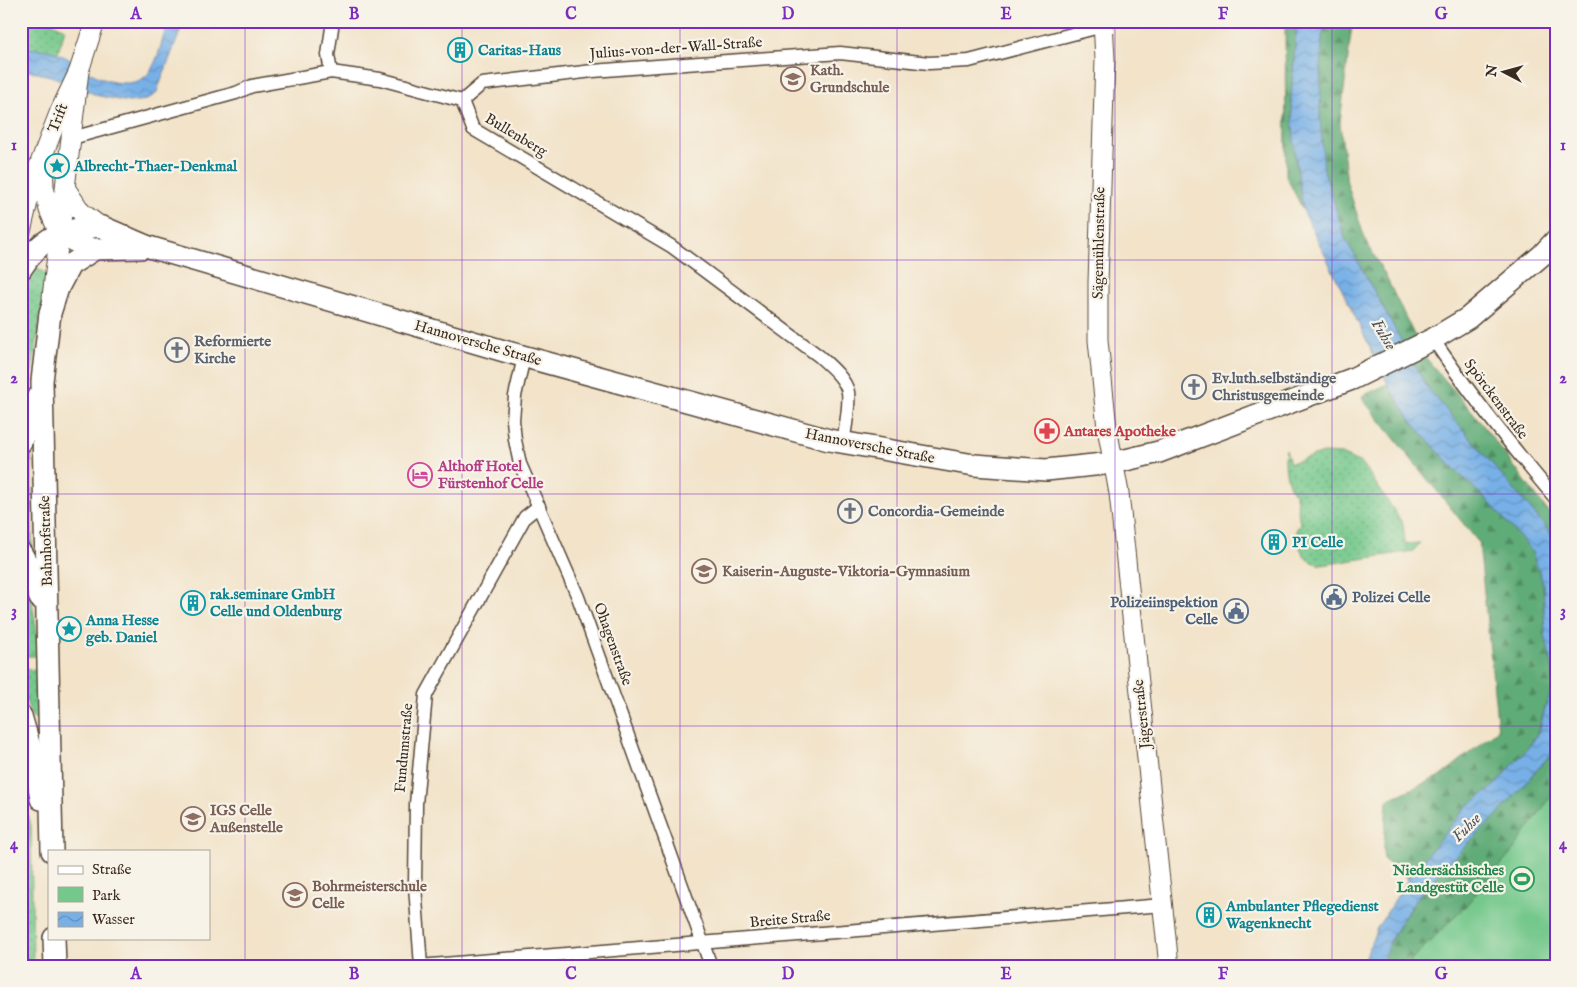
<svg xmlns="http://www.w3.org/2000/svg" width="1577" height="987" font-family="'IM FELL English',serif">
	<style>
		.green { fill: url(#green-dots); stroke: #587955 }
		.forest { fill: url(#forest-firs); stroke: #4e6b4b }
		.pitch { fill: #75c88c; stroke: #587955 }
		.water { fill: url(#water-waves); stroke: #596d82 }
		.lines { fill: none; stroke-linecap: round; stroke-linejoin: round }
		.street-casing { stroke: #564638; stroke-width: 15 }
		.secondary-casing { stroke: #564638; stroke-width: 21 }
		.primary-casing { stroke: #564638; stroke-width: 24 }
		.street { stroke: #fff; stroke-width: 12 }
		.secondary { stroke: #fff; stroke-width: 19 }
		.primary { stroke: #fff; stroke-width: 21 }
		.grid { fill: none; stroke: #7b2cbf; stroke-width: 1; stroke-opacity: 0.55 }
		.labels { text-anchor: middle; dominant-baseline: central; stroke-width: 4.5; stroke-linejoin: round; paint-order: stroke }
		.street-label { font-size: 15px; fill: #3b2a1e; stroke: #f7f3e8 }
		.culture-label { font-size: 15px; font-weight: bold; fill: #0d838f; stroke: #f7f3e8; text-anchor: start }
		.education-label { font-size: 15px; font-weight: bold; fill: #785e54; stroke: #f7f3e8; text-anchor: start }
		.worship-label { font-size: 15px; font-weight: bold; fill: #5b616d; stroke: #f7f3e8; text-anchor: start }
		.health-label { font-size: 15px; font-weight: bold; fill: #be3a42; stroke: #f7f3e8; text-anchor: start }
		.hotel-label { font-size: 15px; font-weight: bold; fill: #b23c85; stroke: #f7f3e8; text-anchor: start }
		.service-label { font-size: 15px; font-weight: bold; fill: #4e5e75; stroke: #f7f3e8; text-anchor: start }
		.leisure-label { font-size: 15px; font-weight: bold; fill: #27864d; stroke: #f7f3e8; text-anchor: end }
		.water-label { font-size: 16px; font-style: italic; fill: #4d525a; stroke: #f7f3e8 }
		.neatline { fill: none; stroke: #7b2cbf; stroke-width: 2 }
		.grid-label { font-size: 16px; text-anchor: middle; font-weight: bold; fill: #7b2cbf }
	</style>
	<defs>
		<pattern id="green-dots" width="8" height="8" patternUnits="userSpaceOnUse" patternTransform="scale(1.25)"><rect width="8" height="8" fill="#75c88c"/><path d="M2 2h.1M6 6h.1" fill="none" stroke="#61a372" stroke-width="1.8" stroke-linecap="round"/></pattern>
		<pattern id="forest-firs" width="22" height="20" patternUnits="userSpaceOnUse" patternTransform="scale(1.25)"><rect width="22" height="20" fill="#60ac78"/><path d="M5 1l3.5 6h-7zM16 11l3.5 6h-7z" fill="#508c62"/></pattern>
		<pattern id="water-waves" width="16" height="10" patternUnits="userSpaceOnUse" patternTransform="scale(1.25)"><rect width="16" height="10" fill="#77b0e7"/><path d="M0 5q4-4 8 0t8 0" fill="none" stroke="#638fbb"/></pattern>
	</defs>
	<rect width="100%" height="100%" fill="#f7f3e8"/>
	<filter id="ink" filterUnits="userSpaceOnUse"><feTurbulence type="fractalNoise" baseFrequency=".02" numOctaves="2"/><feDisplacementMap in="SourceGraphic" scale="10" xChannelSelector="R" yChannelSelector="G"/><feConvolveMatrix kernelMatrix="1 2 1 2 8 2 1 2 1" color-interpolation-filters="sRGB"/></filter>
	<filter id="wash" filterUnits="userSpaceOnUse"><feTurbulence type="fractalNoise" baseFrequency=".0096" numOctaves="4" result="noise"/><feDisplacementMap in="SourceGraphic" scale="20" xChannelSelector="R" yChannelSelector="G"/><feGaussianBlur stdDeviation="1.12" result="paint"/><feColorMatrix in="noise" values="0 0 0 0 0 0 0 0 0 0 0 0 0 0 0 0 0 1.4 0 .05"/><feComposite in="paint" operator="in"/></filter>
	<g filter="url(#wash)">
		<rect width="100%" height="100%" fill="#f2e3c9"/>
		<g class="green">
			<polygon points="21,21 49,21 65,29 58,53 30,49 21,49"/>
			<polygon points="35,268 47,274 33,368 21,414 21,295"/>
			<polygon points="31,443 32,550 21,538 21,466"/>
			<path d="M1286,449L1290,463L1324,453L1341,454L1363,464L1403,524L1405,544L1420,543L1413,551L1322,565C1301,561 1300,549 1296,530L1300,525L1296,495C1286,487 1283,461 1286,449Z"/>
			<polygon points="21,570 30,590 41,656 21,656"/>
			<polygon points="21,669 40,670 43,719 32,718 21,686"/>
			<polygon points="21,787 31,826 33,966 21,966"/>
		</g>
		<g class="forest">
			<polygon points="1285,21 1297,21 1291,98 1295,153 1303,210 1286,176"/>
			<polygon points="1326,21 1356,21 1352,25 1340,123 1347,183 1365,239 1384,273 1425,357 1473,412 1556,522 1556,545 1550,532 1426,386 1345,238 1324,170 1320,118 1322,36"/>
			<polygon points="1388,384 1411,421 1454,469 1489,502 1531,550 1543,583 1545,635 1552,665 1554,686 1545,708 1538,732 1528,748 1491,789 1467,806 1408,879 1383,859 1387,800 1442,775 1498,730 1479,543 1364,401 1362,396"/>
			<path d="M1556,748V789L1514,849L1463,909L1412,959L1410,966H1383C1392,910 1462,851 1500,812C1519,791 1537,769 1556,748Z"/>
		</g>
		<polygon class="pitch" points="1556,789 1556,966 1410,966 1412,959 1463,909 1514,849"/>
		<g class="water">
			<path d="M169,21H184L156,94L146,100L129,102L99,96L51,76L28,71L21,72V49C33,48 48,49 59,54C82,64 97,83 124,83C133,83 142,81 148,74C160,59 161,39 169,21Z"/>
			<path d="M1297,21H1326L1322,36L1320,117L1324,170L1345,238L1426,386L1550,532L1556,545V748C1537,769 1519,791 1500,812C1461,852 1393,909 1382,966H1362L1377,928L1408,879L1467,806L1491,789L1528,748L1539,732L1545,708L1554,686L1552,665L1545,635L1543,583L1531,550L1489,502L1454,469L1411,421L1388,384L1303,210L1295,153L1291,98Z"/>
		</g>
	</g>
	<g filter="url(#ink)">
		<g class="lines">
			<defs>
				<g id="street">
					<polyline points="331,72 328,55 333,21"/>
					<polyline points="462,101 482,84 593,71 657,66 840,53 929,63 969,61 1103,26"/>
					<path d="M462,101L473,129L671,246L819,356C829,365 845,378 848,392C850,405 845,430 843,443"/>
					<polyline points="72,138 236,93 252,86 331,72 380,79 462,101"/>
					<path d="M1433,339C1470,395 1512,447 1556,499"/>
					<polyline points="524,357 515,396 513,420 515,440 520,464 578,597 711,966"/>
					<polyline points="419,966 1163,905"/>
					<polyline points="421,966 415,886 416,804 426,695 525,517 539,506"/>
				</g>
				<g id="secondary">
					<polyline points="1103,21 1105,59 1098,283 1098,340 1107,428 1119,493 1124,541 1169,966"/>
					<polyline points="43,164 44,187 49,210 59,233 74,242 95,249"/>
					<polyline points="66,189 81,212 101,227"/>
					<polyline points="21,231 33,181 60,111 79,71 95,21"/>
					<polyline points="52,297 79,71"/>
				</g>
				<g id="primary">
					<path d="M21,269C37,243 57,230 87,228C92,227 98,226 102,227C118,233 133,241 149,247L504,351L829,440L974,465L1046,470L1113,463L1159,452L1352,379L1433,339L1468,318L1542,255L1556,240"/>
					<polyline points="21,442 37,398"/>
					<polyline points="21,553 30,569 40,598"/>
					<polyline points="21,716 36,768 41,799"/>
					<polyline points="52,851 42,381 50,313 58,288 70,265 95,249 141,248"/>
					<polyline points="54,938 55,966"/>
				</g>
			</defs>
			<use href="#street" class="street-casing"/>
			<use href="#secondary" class="secondary-casing"/>
			<use href="#primary" class="primary-casing"/>
			<use href="#street" class="street"/>
			<use href="#secondary" class="secondary"/>
			<use href="#primary" class="primary"/>
		</g>
	</g>
	<path class="grid" d="M245,21V966M462,21V966M680,21V966M897,21V966M1115,21V966M1332,21V966M21,260H1556M21,494H1556M21,726H1556"/>
	<defs>
		<symbol id="building-ring" viewBox="-11 -11 22 22"><circle r="9.5" fill="#f7f3e8" stroke="#0f9aa8" stroke-width="1.5"/><path d="M-4-6H4V6H1V3H-1V6H-4ZM-2.5-4.3h1.7v1.8h-1.7ZM.8-4.3h1.7v1.8H.8ZM-2.5-1h1.7V.8h-1.7ZM.8-1h1.7V.8H.8Z" fill="#0f9aa8"/></symbol>
		<symbol id="school-ring" viewBox="-11 -11 22 22"><circle r="9.5" fill="#f7f3e8" stroke="#8d6e63" stroke-width="1.5"/><path d="M0-5L7-2L0 1L-7-2ZM-4 1L0 2.5L4 1V4Q0 6-4 4Z" fill="#8d6e63"/></symbol>
		<symbol id="sight-ring" viewBox="-11 -11 22 22"><circle r="9.5" fill="#f7f3e8" stroke="#0f9aa8" stroke-width="1.5"/><path d="M0-6L1.8-2.2L6-1.7L2.9 1.2L3.7 5.4L0 3.3L-3.7 5.4L-2.9 1.2L-6-1.7L-1.8-2.2Z" fill="#0f9aa8"/></symbol>
		<symbol id="church-ring" viewBox="-11 -11 22 22"><circle r="9.5" fill="#f7f3e8" stroke="#6b7280" stroke-width="1.5"/><path d="M-1.2-6h2.4v3.5h3.3v2.4h-3.3V6h-2.4V-.1h-3.3v-2.4h3.3Z" fill="#6b7280"/></symbol>
		<symbol id="pharmacy-ring" viewBox="-11 -11 22 22"><circle r="9.5" fill="#f7f3e8" stroke="#e0444e" stroke-width="1.5"/><path d="M-2-6h4v4h4v4h-4v4h-4v-4h-4v-4h4Z" fill="#e0444e"/></symbol>
		<symbol id="hotel-ring" viewBox="-11 -11 22 22"><circle r="9.5" fill="#f7f3e8" stroke="#d1479c" stroke-width="1.5"/><path d="M-6-4.5h1.5V1H6V5H4.5V3h-9V5H-6ZM-4 0a1.8 1.8 0 1 1 3.6 0ZM.5 0V-2.5h3Q6-2.5 6 0Z" fill="#d1479c"/></symbol>
		<symbol id="civic-ring" viewBox="-11 -11 22 22"><circle r="9.5" fill="#f7f3e8" stroke="#5c6f8a" stroke-width="1.5"/><path d="M-.6-6.5H3V-4.5H.6V-3L4-1V1h2V6H-6V1h2V-1L-.6-3ZM-1.2 2.5V6h2.4V2.5Z" fill="#5c6f8a"/></symbol>
		<symbol id="stadium-ring" viewBox="-11 -11 22 22"><circle r="9.5" fill="#f7f3e8" stroke="#2e9e5b" stroke-width="1.5"/><path d="M0-5a6.5 5 0 1 0 0 10a6.5 5 0 1 0 0-10ZM-3.5-1.8h7v3.6h-7Z" fill="#2e9e5b"/></symbol>
	</defs>
	<g fill-rule="evenodd">
		<use href="#building-ring" x="446" y="36" width="28" height="28"/>
		<use href="#school-ring" x="779" y="65" width="28" height="28"/>
		<use href="#sight-ring" x="43" y="152" width="28" height="28"/>
		<use href="#church-ring" x="163" y="336" width="28" height="28"/>
		<use href="#church-ring" x="1180" y="373" width="28" height="28"/>
		<use href="#pharmacy-ring" x="1033" y="417" width="28" height="28"/>
		<use href="#hotel-ring" x="406" y="461" width="28" height="28"/>
		<use href="#church-ring" x="836" y="497" width="28" height="28"/>
		<use href="#building-ring" x="1260" y="528" width="28" height="28"/>
		<use href="#school-ring" x="690" y="557" width="28" height="28"/>
		<use href="#civic-ring" x="1320" y="583" width="28" height="28"/>
		<use href="#building-ring" x="179" y="589" width="28" height="28"/>
		<use href="#civic-ring" x="1222" y="597" width="28" height="28"/>
		<use href="#sight-ring" x="55" y="615" width="28" height="28"/>
		<use href="#school-ring" x="179" y="805" width="28" height="28"/>
		<use href="#stadium-ring" x="1508" y="865" width="28" height="28"/>
		<use href="#school-ring" x="281" y="881" width="28" height="28"/>
		<use href="#building-ring" x="1195" y="901" width="28" height="28"/>
	</g>
	<g class="labels">
		<g class="street-label">
			<text transform="translate(676 48) rotate(-4)">Julius-von-der-Wall-Straße</text>
			<text transform="translate(58 118) rotate(-68)">Trift</text>
			<text transform="translate(516 135) rotate(31)">Bullenberg</text>
			<text transform="translate(1099 243) rotate(-89)">Sägemühlenstraße</text>
			<text transform="translate(478 343) rotate(16)">Hannoversche Straße</text>
			<text transform="translate(1496 399) rotate(53)">Spörckenstraße</text>
			<text transform="translate(870 446) rotate(11)">Hannoversche Straße</text>
			<text transform="translate(46 541) rotate(-92)">Bahnhofstraße</text>
			<text transform="translate(613 644) rotate(70)">Ohagenstraße</text>
			<text transform="translate(1142 714) rotate(-96)">Jägerstraße</text>
			<text transform="translate(404 748) rotate(-85)">Fundumstraße</text>
			<text transform="translate(790 919) rotate(-5)">Breite Straße</text>
		</g>
		<g class="culture-label">
			<text x="478" y="50">Caritas-Haus</text>
			<text x="74" y="166">Albrecht-Thaer-Denkmal</text>
			<text x="1292" y="542">PI Celle</text>
			<text x="210" y="594">rak.seminare GmbH<tspan x="210" dy="17">Celle und Oldenburg</tspan></text>
			<text x="86" y="620">Anna Hesse<tspan x="86" dy="17">geb. Daniel</tspan></text>
			<text x="1226" y="906">Ambulanter Pflegedienst<tspan x="1226" dy="17">Wagenknecht</tspan></text>
		</g>
		<g class="education-label">
			<text x="810" y="70">Kath.<tspan x="810" dy="17">Grundschule</tspan></text>
			<text x="722" y="571">Kaiserin-Auguste-Viktoria-Gymnasium</text>
			<text x="210" y="810">IGS Celle<tspan x="210" dy="17">Außenstelle</tspan></text>
			<text x="312" y="886">Bohrmeisterschule<tspan x="312" dy="17">Celle</tspan></text>
		</g>
		<g class="worship-label">
			<text x="194" y="341">Reformierte<tspan x="194" dy="17">Kirche</tspan></text>
			<text x="1212" y="378">Ev.luth.selbständige<tspan x="1212" dy="17">Christusgemeinde</tspan></text>
			<text x="868" y="511">Concordia-Gemeinde</text>
		</g>
		<g class="health-label">
			<text x="1064" y="431">Antares Apotheke</text>
		</g>
		<g class="hotel-label">
			<text x="438" y="466">Althoff Hotel<tspan x="438" dy="17">Fürstenhof Celle</tspan></text>
		</g>
		<g class="service-label">
			<text x="1352" y="597">Polizei Celle</text>
			<text x="1218" y="602" text-anchor="end">Polizeiinspektion<tspan x="1218" dy="17">Celle</tspan></text>
		</g>
		<g class="leisure-label">
			<text x="1504" y="870">Niedersächsisches<tspan x="1504" dy="17">Landgestüt Celle</tspan></text>
		</g>
		<g class="water-label">
			<text transform="translate(1383 335) rotate(59)">Fuhse</text>
			<text transform="translate(1467 828) rotate(-45)">Fuhse</text>
		</g>
	</g>
	<rect width="1577" height="987" fill="none" stroke="#f7f3e8" stroke-width="55"/>
	<rect x="48" y="850" width="162" height="90" fill="#f7f3e8" stroke="#aca397"/>
	<rect x="58" y="866" width="25" height="8" fill="#ffffff" stroke="#aca397"/>
	<text x="92" y="874" font-size="15" fill="#3b2a1e">Straße</text>
	<rect x="58" y="887" width="25" height="15" fill="#75c88c" stroke="#aca397"/>
	<text x="92" y="900" font-size="15" fill="#3b2a1e">Park</text>
	<rect x="58" y="912" width="25" height="15" fill="url(#water-waves)" stroke="#aca397"/>
	<text x="92" y="924" font-size="15" fill="#3b2a1e">Wasser</text>
	<g transform="translate(1504 72) rotate(276)" stroke="#f7f3e8" stroke-width="4" paint-order="stroke">
	<path d="M0-4L9 19L0 12L-9 19Z" fill="#3b2a1e"/>
	<text y="-8" font-size="14" font-weight="bold" text-anchor="middle" fill="#3b2a1e">N</text>
	</g>
	<rect x="28" y="28" width="1522" height="932" class="neatline"/>
	<g class="grid-label">
		<text x="136" y="19">A</text>
		<text x="354" y="19">B</text>
		<text x="571" y="19">C</text>
		<text x="788" y="19">D</text>
		<text x="1006" y="19">E</text>
		<text x="1223" y="19">F</text>
		<text x="1441" y="19">G</text>
		<text x="14" y="150">1</text>
		<text x="1563" y="150">1</text>
		<text x="14" y="383">2</text>
		<text x="1563" y="383">2</text>
		<text x="14" y="616">3</text>
		<text x="1563" y="616">3</text>
		<text x="14" y="849">4</text>
		<text x="1563" y="849">4</text>
		<text x="136" y="979">A</text>
		<text x="354" y="979">B</text>
		<text x="571" y="979">C</text>
		<text x="788" y="979">D</text>
		<text x="1006" y="979">E</text>
		<text x="1223" y="979">F</text>
		<text x="1441" y="979">G</text>
	</g>
</svg>
